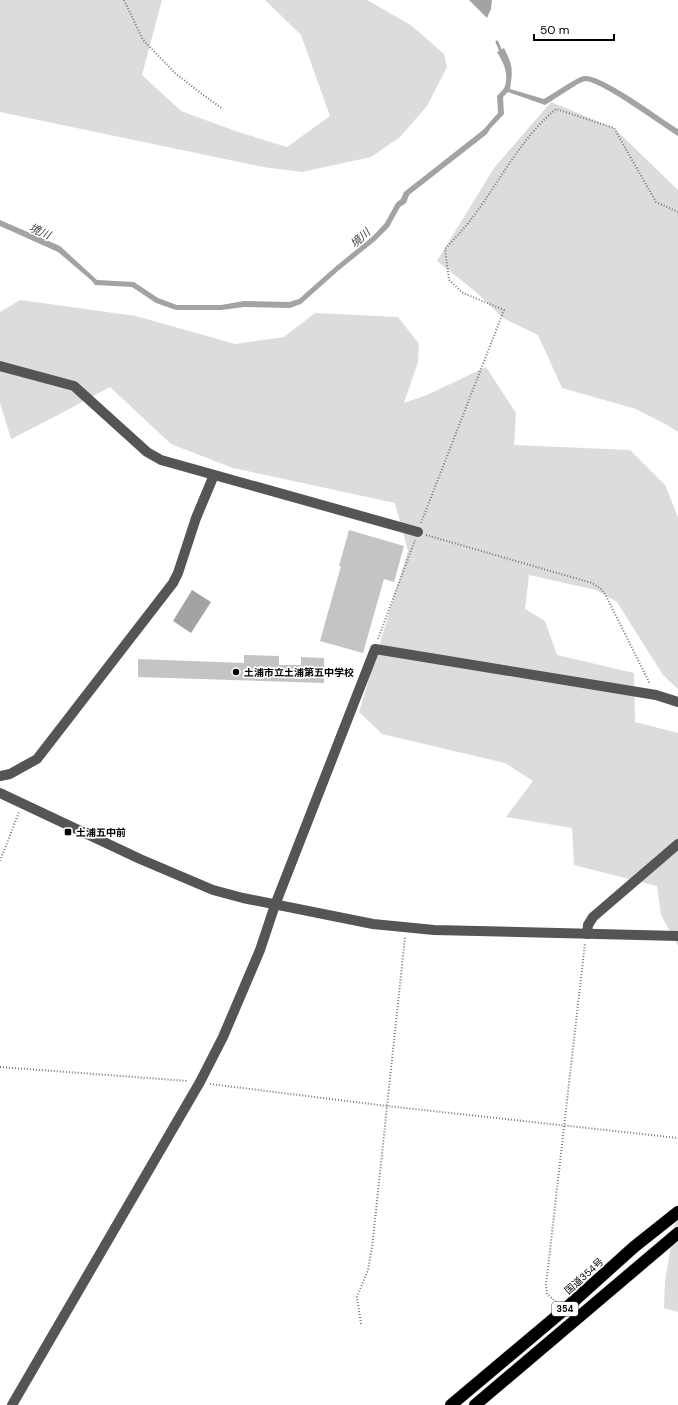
<svg xmlns="http://www.w3.org/2000/svg" width="678" height="1405" font-family="'DM Sans','Noto Sans JP',sans-serif">
	<style>
		.green { fill: #dcdcdc }
		.water { fill: #a3a3a3 }
		.lines { fill: none; stroke-linecap: round; stroke-linejoin: round }
		.stream { stroke: #a3a3a3; stroke-width: 3 }
		.building { fill: #c4c4c4 }
		.highway-casing { stroke: #dbdbdb; stroke-width: 13 }
		.path { stroke: #777; stroke-width: 2; stroke-dasharray: 1 2; stroke-linecap: butt }
		.minor { stroke: #555; stroke-width: 10 }
		.highway { stroke: #000; stroke-width: 12 }
		.poi-dot { fill: #000; stroke: #fff; stroke-width: 1.5 }
		.labels { text-anchor: middle; dominant-baseline: central; stroke-width: 3.5; stroke-linejoin: round; paint-order: stroke }
		.shield { fill: #fff; stroke: #4c4c4c; stroke-width: 1 }
		.shield-label { font-size: 9px; font-weight: bold; fill: #000 }
		.poi-label { font-size: 10px; font-weight: bold; fill: #000; stroke: #fff; text-anchor: start }
		.street-label { font-size: 10px; fill: #000; stroke: #fff }
		.water-label { font-size: 11px; font-style: italic; fill: #444; stroke: #fff }
	</style>
	<rect width="100%" height="100%" fill="#fff"/>
	<g class="green">
		<polygon points="0,0 162,0 142,75 181,111 238,132 287,147 330,116 301,35 265,0 367,0 412,26 444,54 447,67 427,106 400,137 371,157 302,172 263,167 0,112"/>
		<polygon points="551,102 614,128 678,190 678,432 667,425 636,409 562,388 538,335 503,318 476,292 437,261 494,168"/>
		<polygon points="20,300 136,316 235,344 284,337 315,313 398,317 419,344 418,362 404,403 427,395 486,367 516,413 514,445 630,450 665,485 678,517 678,689 663,675 617,602 596,590 529,575 525,609 545,621 557,655 634,673 635,722 678,733 678,946 661,915 657,886 574,865 572,828 506,817 533,781 505,763 382,734 359,712 408,551 395,503 233,468 171,444 110,387 58,415 11,439 0,403 0,312"/>
		<polygon points="678,1203 678,1312 664,1308 665,1281"/>
	</g>
	<g class="water">
		<polygon points="469,0 492,0 491,9 487,18"/>
		<path d="M504,48C513,66 513,69 510,89L544,99C551,95 579,76 584,76C602,74 660,118 678,129V136C660,125 601,81 585,81C579,82 552,101 545,105L508,92L503,97L504,114L490,129L487,134L409,195L406,203L400,207L389,227L375,241L338,271L301,304L290,308L244,307L222,310H176L156,303L132,287L95,285L91,280L58,252L0,226V220L60,246L97,280L134,282L158,298L177,305H221L244,301L289,302L299,299L335,267L373,236L385,223L396,203L401,199L404,192L483,130L498,113L497,96C500,93 504,89 505,86C509,73 503,62 497,52Z"/>
		<polygon points="192,590 211,602 191,633 173,621"/>
	</g>
	<g class="lines">
		<polyline class="stream" points="497,42 502,54"/>
	</g>
	<g class="building">
		<polygon points="349,530 404,546 394,582 384,579 363,653 320,641 341,566 339,566"/>
		<polygon points="244,655 279,656 279,665 301,665 301,657 324,658 324,683 138,677 138,659 244,663"/>
	</g>
	<g class="lines">
		<defs>
			<g id="highway">
				<polyline points="451,1405 564,1310 634,1247 678,1212"/>
				<polyline points="475,1405 678,1233"/>
			</g>
		</defs>
		<use href="#highway" class="highway-casing"/>
		<g class="path">
			<polyline points="124,0 143,40 176,74 202,94 223,109"/>
			<path d="M421,523L504,310L463,293L449,280L445,249C455,238 466,227 475,214C502,178 521,138 556,109L614,128L656,202L678,212"/>
			<polyline points="426,535 592,583 600,588 605,594 650,684"/>
			<polyline points="378,639 415,540"/>
			<polyline points="0,861 19,812"/>
			<polyline points="0,1067 188,1081"/>
			<polyline points="210,1084 387,1106 678,1138"/>
			<polyline points="556,1302 547,1294 546,1285 585,943"/>
			<polyline points="361,1324 357,1297 368,1270 372,1248 405,937"/>
		</g>
		<g class="minor">
			<polyline points="0,366 74,386 147,452 161,460 418,532"/>
			<polyline points="0,776 10,774 37,759 173,583 178,573 196,518 214,475"/>
			<polyline points="0,793 140,859 213,890 243,898 373,924 434,930 678,936"/>
			<polyline points="587,934 588,925 593,917 678,844"/>
			<polyline points="12,1405 200,1082 223,1037 260,950 275,905 375,649 656,695 678,702"/>
		</g>
		<use href="#highway" class="highway"/>
	</g>
	<g class="poi-dot">
		<circle cx="236" cy="672" r="4"/>
		<rect x="64" y="828" width="8" height="8" rx="2"/>
	</g>
	<g class="labels">
		<rect class="shield" x="552" y="1302" width="26" height="14" rx="3"/>
		<g class="shield-label">
			<text x="565" y="1309">354</text>
		</g>
		<g class="poi-label">
			<text x="244" y="672">土浦市立土浦第五中学校</text>
			<text x="76" y="832">土浦五中前</text>
		</g>
		<g class="street-label">
			<text transform="translate(584 1276) rotate(-42)">国道354号</text>
		</g>
		<g class="water-label">
			<text transform="translate(40 231) rotate(24)">境川</text>
			<text transform="translate(360 238) rotate(-42)">境川</text>
		</g>
	</g>
	<path d="M534 34v6h80v-6" fill="none" stroke="#000000" stroke-width="2"/>
	<text x="540" y="34" font-size="12" fill="#000000" stroke="#ffffff" stroke-width="3" paint-order="stroke">50 m</text>
</svg>
